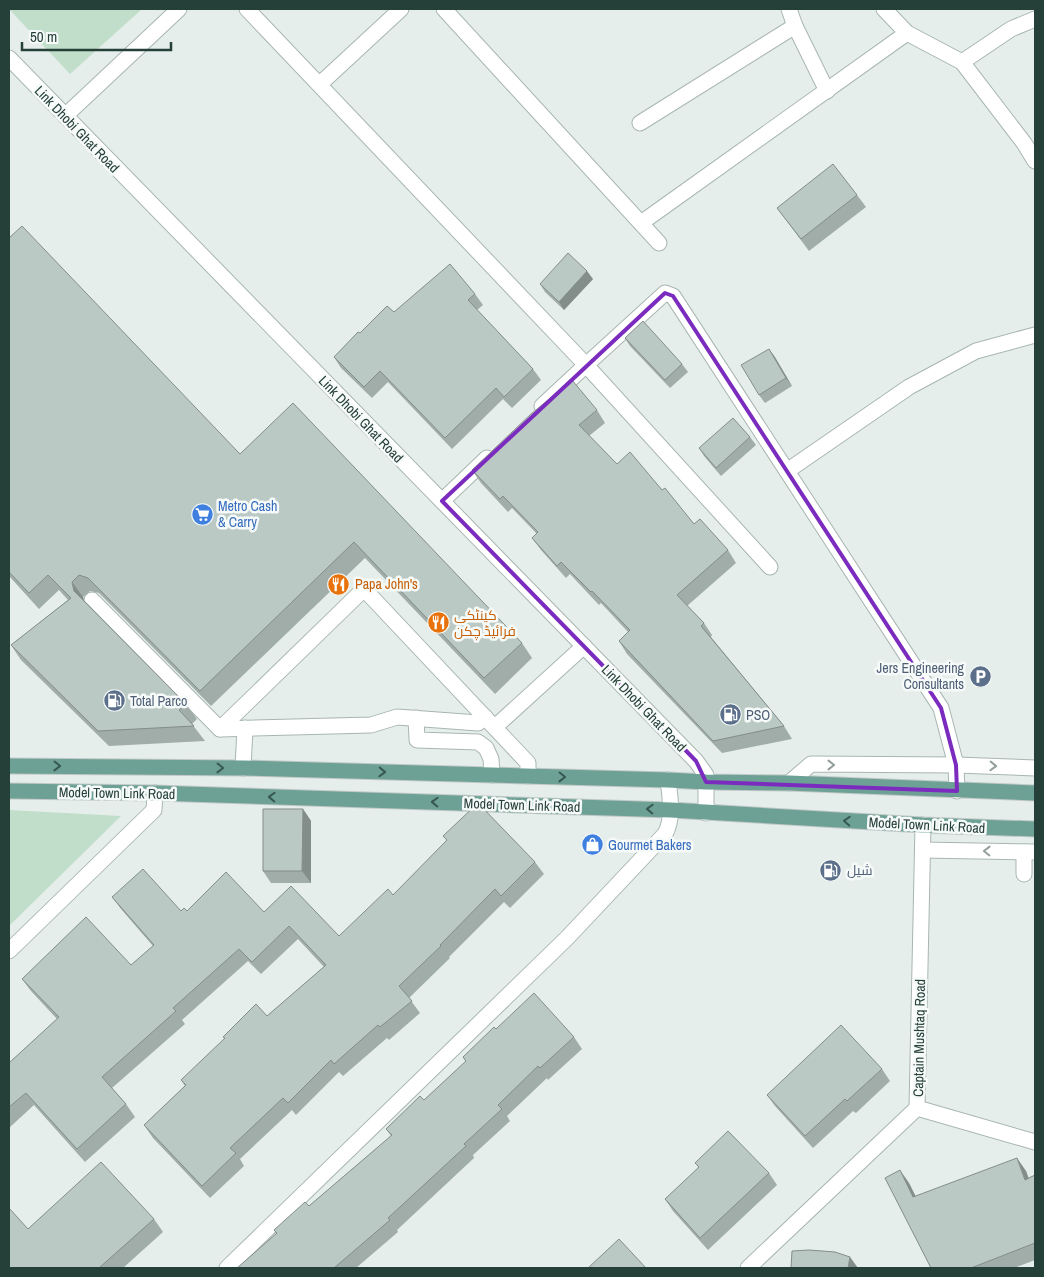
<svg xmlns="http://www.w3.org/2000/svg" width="1044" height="1277" font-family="'Archivo Narrow',Cairo,sans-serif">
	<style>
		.green { fill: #c0dec9 }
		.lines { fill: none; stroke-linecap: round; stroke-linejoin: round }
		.minor-casing { stroke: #a8b6b2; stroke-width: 17 }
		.major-casing { stroke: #c2c9c8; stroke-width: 17 }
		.minor { stroke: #fff; stroke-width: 15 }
		.major { stroke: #6da195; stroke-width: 15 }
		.wall { fill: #a1ada9 }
		.shaded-wall { fill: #838d89 }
		.building { fill: #bbc9c4; stroke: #838d89 }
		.oneway { stroke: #929f9c }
		.oneway2 { stroke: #375850 }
		.marked { fill: none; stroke: #7b2cbf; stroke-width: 4; stroke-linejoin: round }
		.labels { text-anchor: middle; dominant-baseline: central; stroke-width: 5; stroke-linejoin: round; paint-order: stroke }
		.street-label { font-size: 14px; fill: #253f39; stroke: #f6faf9 }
		.shop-label { font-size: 14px; fill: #366cbe; stroke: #f6faf9; text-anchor: start }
		.food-label { font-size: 14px; fill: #c56008; stroke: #f6faf9; text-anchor: start }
		.service-label { font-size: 14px; fill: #4e5e75; stroke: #f6faf9; text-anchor: start }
	</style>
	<rect width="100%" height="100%" fill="#e6eeeb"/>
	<g class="green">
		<polygon points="9,9 142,9 70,74"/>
		<polygon points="9,810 121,816 9,926"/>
	</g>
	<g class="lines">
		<defs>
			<g id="minor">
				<polyline points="247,9 586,365 542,406"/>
				<polyline points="444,9 659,243"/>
				<polyline points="789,9 795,26 827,91"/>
				<polyline points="884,9 907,33 962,62 1024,143 1035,161"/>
				<polyline points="9,58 696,761 706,775 706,813"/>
				<polyline points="962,62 1011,29 1035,19"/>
				<polyline points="320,84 401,9"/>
				<polyline points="65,116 179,9"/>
				<polyline points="640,123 795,26"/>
				<polyline points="641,223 907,33"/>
				<polyline points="787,471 909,387 976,351 1035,335"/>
				<polyline points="442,501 487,458"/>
				<polyline points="770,567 586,365 665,293 673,296 941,708 956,765 957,791"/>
				<polyline points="92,600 220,729 371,725 397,717 478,723 485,717"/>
				<polyline points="416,718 417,740 478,742 486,748 491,759 492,775"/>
				<polyline points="495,727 584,646"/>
				<polyline points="220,729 364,589 528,763 528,776"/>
				<polyline points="243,768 245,728"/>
				<polyline points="789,783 811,764 956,765 1035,768"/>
				<polyline points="923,850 1035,852"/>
				<polyline points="1024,852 1024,874"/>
				<polyline points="9,951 154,810 155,793"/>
				<polyline points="917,1108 1035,1142"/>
				<path d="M227,1268L567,938L665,834C674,818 670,797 668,780"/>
				<polyline points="748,1268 917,1108 923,825"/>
			</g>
			<g id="major">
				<polyline points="9,766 243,768 668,780 706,782 789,783 1035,793"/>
				<polyline points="9,791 155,793 671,810 923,825 1035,829"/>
			</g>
		</defs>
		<use href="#minor" class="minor-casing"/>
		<use href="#major" class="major-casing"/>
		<use href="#minor" class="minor"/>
		<use href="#major" class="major"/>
	</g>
	<g class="wall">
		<polygon points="857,195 866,207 809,251 777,208"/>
		<polygon points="9,238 240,454 522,643 532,658 495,694 365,558 211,706 99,593 90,591 83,597 84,600 186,704 197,719 192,724 205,741 109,746 21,660 11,645 68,600 59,590 39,609 9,576"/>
		<polygon points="593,279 564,310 545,292 540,284"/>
		<polygon points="475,294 483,305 477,310 533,369 541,380 512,408 503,399 452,449 388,382 372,398 341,368 334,357 360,333"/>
		<polygon points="625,338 682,364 688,372 670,388 630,346"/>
		<polygon points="769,349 792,386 765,403 759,395"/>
		<polygon points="597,410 605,423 589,436 617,464 662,490 694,524 728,550 736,563 687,606 704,623 712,635 711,637 784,726 792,739 722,753 627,654 619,641 628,632 601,603 599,605 570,574 566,578 541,550 532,538 537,534 512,508 508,512 481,483 472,470"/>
		<polygon points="750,437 756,445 721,476 704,456 699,448"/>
		<polygon points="303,809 311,821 311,883 271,883 263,871"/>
		<polygon points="443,836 535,862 544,874 510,908 504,902 449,957 450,958 409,998 420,1013 389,1040 387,1038 343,1076 339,1072 296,1115 292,1110 240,1159 244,1166 210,1198 153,1138 144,1125 185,1086 181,1080 267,1016 324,967 298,939 261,974 248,961 182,1020 185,1024 112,1088 126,1104 135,1117 85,1162 34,1105 9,1128 9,1063 57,1019 31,991 22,979 131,965 153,946 121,909 112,897 181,911 264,912 339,936 393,895 447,841"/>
		<polygon points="496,1029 574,1037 582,1049 548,1080 547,1078 507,1116 510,1121 473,1155 474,1158 397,1230 398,1232 356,1268 237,1268 276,1234 274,1230 309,1206 391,1136 386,1129 424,1100 466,1062 463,1057"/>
		<polygon points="882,1069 890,1081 856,1113 853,1111 813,1148 775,1106 767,1095"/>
		<polygon points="695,1163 769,1173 777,1185 708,1250 673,1211 665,1199 699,1168"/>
		<polygon points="1026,1171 1028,1178 1035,1175 1035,1260 1014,1268 931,1268 909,1183 915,1196"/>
		<polygon points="154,1219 163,1232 123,1268 9,1268 28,1229"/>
	</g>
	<g class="shaded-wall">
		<polygon points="587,271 593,279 564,310 559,302"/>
		<polygon points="769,349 775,357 792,386 786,378"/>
		<polygon points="72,582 83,597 85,606 74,591"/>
		<polygon points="303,809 311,821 311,883 302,871"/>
		<polygon points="1017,1158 1026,1171 1034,1192 1025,1180"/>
		<polygon points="900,1170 909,1183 922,1209 913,1197"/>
		<polygon points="850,1257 858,1268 848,1268"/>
	</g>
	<g class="building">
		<polygon points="833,164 857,195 801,239 777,208"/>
		<polygon points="22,226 240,454 293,403 522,643 484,678 354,542 200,691 88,578 79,575 72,582 74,591 186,704 179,710 194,726 98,731 11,645 71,598 48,575 29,593 9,572 9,238"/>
		<polygon points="568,253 587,271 559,302 540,284"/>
		<polygon points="450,264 475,294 468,300 533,369 504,397 496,388 445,438 380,371 364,387 334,357 358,332 360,333 387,306 394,312"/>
		<polygon points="643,321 682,364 665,380 625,338"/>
		<polygon points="769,349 786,378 759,395 741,365"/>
		<polygon points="572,380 597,410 579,425 617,464 630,452 662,490 665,488 694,524 700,519 728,550 677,595 704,623 701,626 784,726 713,741 619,641 630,630 592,591 591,592 561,562 557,566 532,538 538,532 503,496 500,499 472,470 531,414"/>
		<polygon points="733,418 750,437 716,468 699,448"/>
		<polygon points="478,803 535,862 501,896 495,889 440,945 441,946 399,986 412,1001 380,1027 378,1025 334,1064 331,1060 288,1103 283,1098 230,1148 236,1153 202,1186 144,1125 186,1085 181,1080 225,1038 223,1037 256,1004 267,1016 326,965 289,926 252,962 239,949 173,1008 176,1011 102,1077 126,1104 77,1149 26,1093 9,1107 9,1063 59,1017 22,979 86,917 131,965 154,945 112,897 143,869 181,911 184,908 187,911 226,872 264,912 291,886 339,936 388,889 393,895 447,840 443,836"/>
		<polygon points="263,809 303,809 302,871 263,871"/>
		<polygon points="534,993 574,1037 540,1068 538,1066 498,1105 502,1109 464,1144 466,1146 388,1218 390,1220 334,1268 237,1268 277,1233 274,1230 305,1202 309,1206 392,1135 386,1129 420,1096 424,1100 466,1061 463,1057 494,1027 496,1029"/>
		<polygon points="841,1025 882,1069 847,1101 845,1099 805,1136 767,1095"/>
		<polygon points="728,1131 769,1173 700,1238 665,1199 699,1167 695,1163"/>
		<polygon points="1017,1158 1025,1180 1035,1175 1035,1243 971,1268 931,1268 885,1178 900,1170 913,1197"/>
		<polygon points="101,1162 154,1219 99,1268 9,1268 9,1208 28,1229"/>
		<polygon points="619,1239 646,1268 588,1268"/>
		<polygon points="809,1250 835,1252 850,1257 848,1268 791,1268 792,1251"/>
	</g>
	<defs><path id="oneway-chevron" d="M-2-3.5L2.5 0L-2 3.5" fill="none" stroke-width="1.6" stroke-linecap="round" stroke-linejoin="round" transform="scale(1.25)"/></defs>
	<g class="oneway">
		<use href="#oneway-chevron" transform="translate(831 765)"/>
		<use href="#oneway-chevron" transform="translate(993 766) rotate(2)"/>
		<use href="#oneway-chevron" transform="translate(987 851) rotate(-179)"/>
	</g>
	<g class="oneway2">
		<use href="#oneway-chevron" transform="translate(57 766) rotate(1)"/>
		<use href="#oneway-chevron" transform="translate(220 768) rotate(1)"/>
		<use href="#oneway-chevron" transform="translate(382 772) rotate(2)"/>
		<use href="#oneway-chevron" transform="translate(562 777) rotate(1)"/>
		<use href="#oneway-chevron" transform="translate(272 797) rotate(-178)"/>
		<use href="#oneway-chevron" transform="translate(435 802) rotate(-178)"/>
		<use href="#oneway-chevron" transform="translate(650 809) rotate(-178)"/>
		<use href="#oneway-chevron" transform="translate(847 821) rotate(-177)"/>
	</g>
	<path class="marked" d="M665,293L673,296L941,708L956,765L957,791L706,782L696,761L442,501Z"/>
	<defs>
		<symbol id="supermarket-disc" viewBox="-11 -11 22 22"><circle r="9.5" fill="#3f7fe0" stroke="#f6faf9"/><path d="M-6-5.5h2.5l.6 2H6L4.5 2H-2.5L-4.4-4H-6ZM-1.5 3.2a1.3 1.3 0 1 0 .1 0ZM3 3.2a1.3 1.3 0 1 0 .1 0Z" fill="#fff"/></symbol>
		<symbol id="restaurant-disc" viewBox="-11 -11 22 22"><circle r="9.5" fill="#e8710a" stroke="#f6faf9"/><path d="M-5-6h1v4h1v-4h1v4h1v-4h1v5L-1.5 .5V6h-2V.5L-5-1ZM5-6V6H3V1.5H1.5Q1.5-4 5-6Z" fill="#fff"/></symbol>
		<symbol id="parking-disc" viewBox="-11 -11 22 22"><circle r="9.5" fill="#5c6f8a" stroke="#f6faf9"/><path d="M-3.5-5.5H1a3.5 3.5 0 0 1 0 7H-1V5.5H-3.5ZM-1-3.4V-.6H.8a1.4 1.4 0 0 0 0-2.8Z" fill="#fff"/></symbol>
		<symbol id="fuel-disc" viewBox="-11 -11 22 22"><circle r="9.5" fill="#5c6f8a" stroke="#f6faf9"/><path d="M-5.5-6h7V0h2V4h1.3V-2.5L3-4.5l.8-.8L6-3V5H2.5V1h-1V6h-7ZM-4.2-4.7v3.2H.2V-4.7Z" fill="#fff"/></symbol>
		<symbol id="shop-disc" viewBox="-11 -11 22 22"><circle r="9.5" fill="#3f7fe0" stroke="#f6faf9"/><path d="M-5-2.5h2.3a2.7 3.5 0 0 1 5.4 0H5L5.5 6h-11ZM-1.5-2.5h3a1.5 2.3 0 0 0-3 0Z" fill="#fff"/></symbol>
	</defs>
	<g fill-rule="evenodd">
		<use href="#supermarket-disc" x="190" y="502" width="25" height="25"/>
		<use href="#restaurant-disc" x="326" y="572" width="25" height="25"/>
		<use href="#restaurant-disc" x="426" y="610" width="25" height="25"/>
		<use href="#parking-disc" x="968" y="664" width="25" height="25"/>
		<use href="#fuel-disc" x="102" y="688" width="25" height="25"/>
		<use href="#fuel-disc" x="718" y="702" width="25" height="25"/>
		<use href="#shop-disc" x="580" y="832" width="25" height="25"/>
		<use href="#fuel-disc" x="818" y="858" width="25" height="25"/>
	</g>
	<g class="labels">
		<g class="street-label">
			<text transform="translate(77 129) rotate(46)">Link Dhobi Ghat Road</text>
			<text transform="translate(361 419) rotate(46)">Link Dhobi Ghat Road</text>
			<text transform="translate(644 708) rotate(46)">Link Dhobi Ghat Road</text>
			<text transform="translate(117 793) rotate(1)">Model Town Link Road</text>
			<text transform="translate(522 805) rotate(2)">Model Town Link Road</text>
			<text transform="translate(927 825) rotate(3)">Model Town Link Road</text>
			<text transform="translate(919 1038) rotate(-89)">Captain Mushtaq Road</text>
		</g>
		<g class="shop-label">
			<text x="218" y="506">Metro Cash<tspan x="218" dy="16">&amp; Carry</tspan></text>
			<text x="608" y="845">Gourmet Bakers</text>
		</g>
		<g class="food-label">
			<text x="355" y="584">Papa John's</text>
			<text x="454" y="615">کینٹکی<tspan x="454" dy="16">فرائیڈ چکن</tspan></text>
		</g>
		<g class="service-label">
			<text x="964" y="668" text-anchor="end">Jers Engineering<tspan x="964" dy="16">Consultants</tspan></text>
			<text x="130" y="701">Total Parco</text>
			<text x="746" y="715">PSO</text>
			<text x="847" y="870">شیل</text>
		</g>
	</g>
	<rect width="1044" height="1277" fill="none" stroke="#253f39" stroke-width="20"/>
	<path d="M22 42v8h149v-8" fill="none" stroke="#253f39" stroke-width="2.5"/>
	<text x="30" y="42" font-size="15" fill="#253f39" stroke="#f6faf9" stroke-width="4" paint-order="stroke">50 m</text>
</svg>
